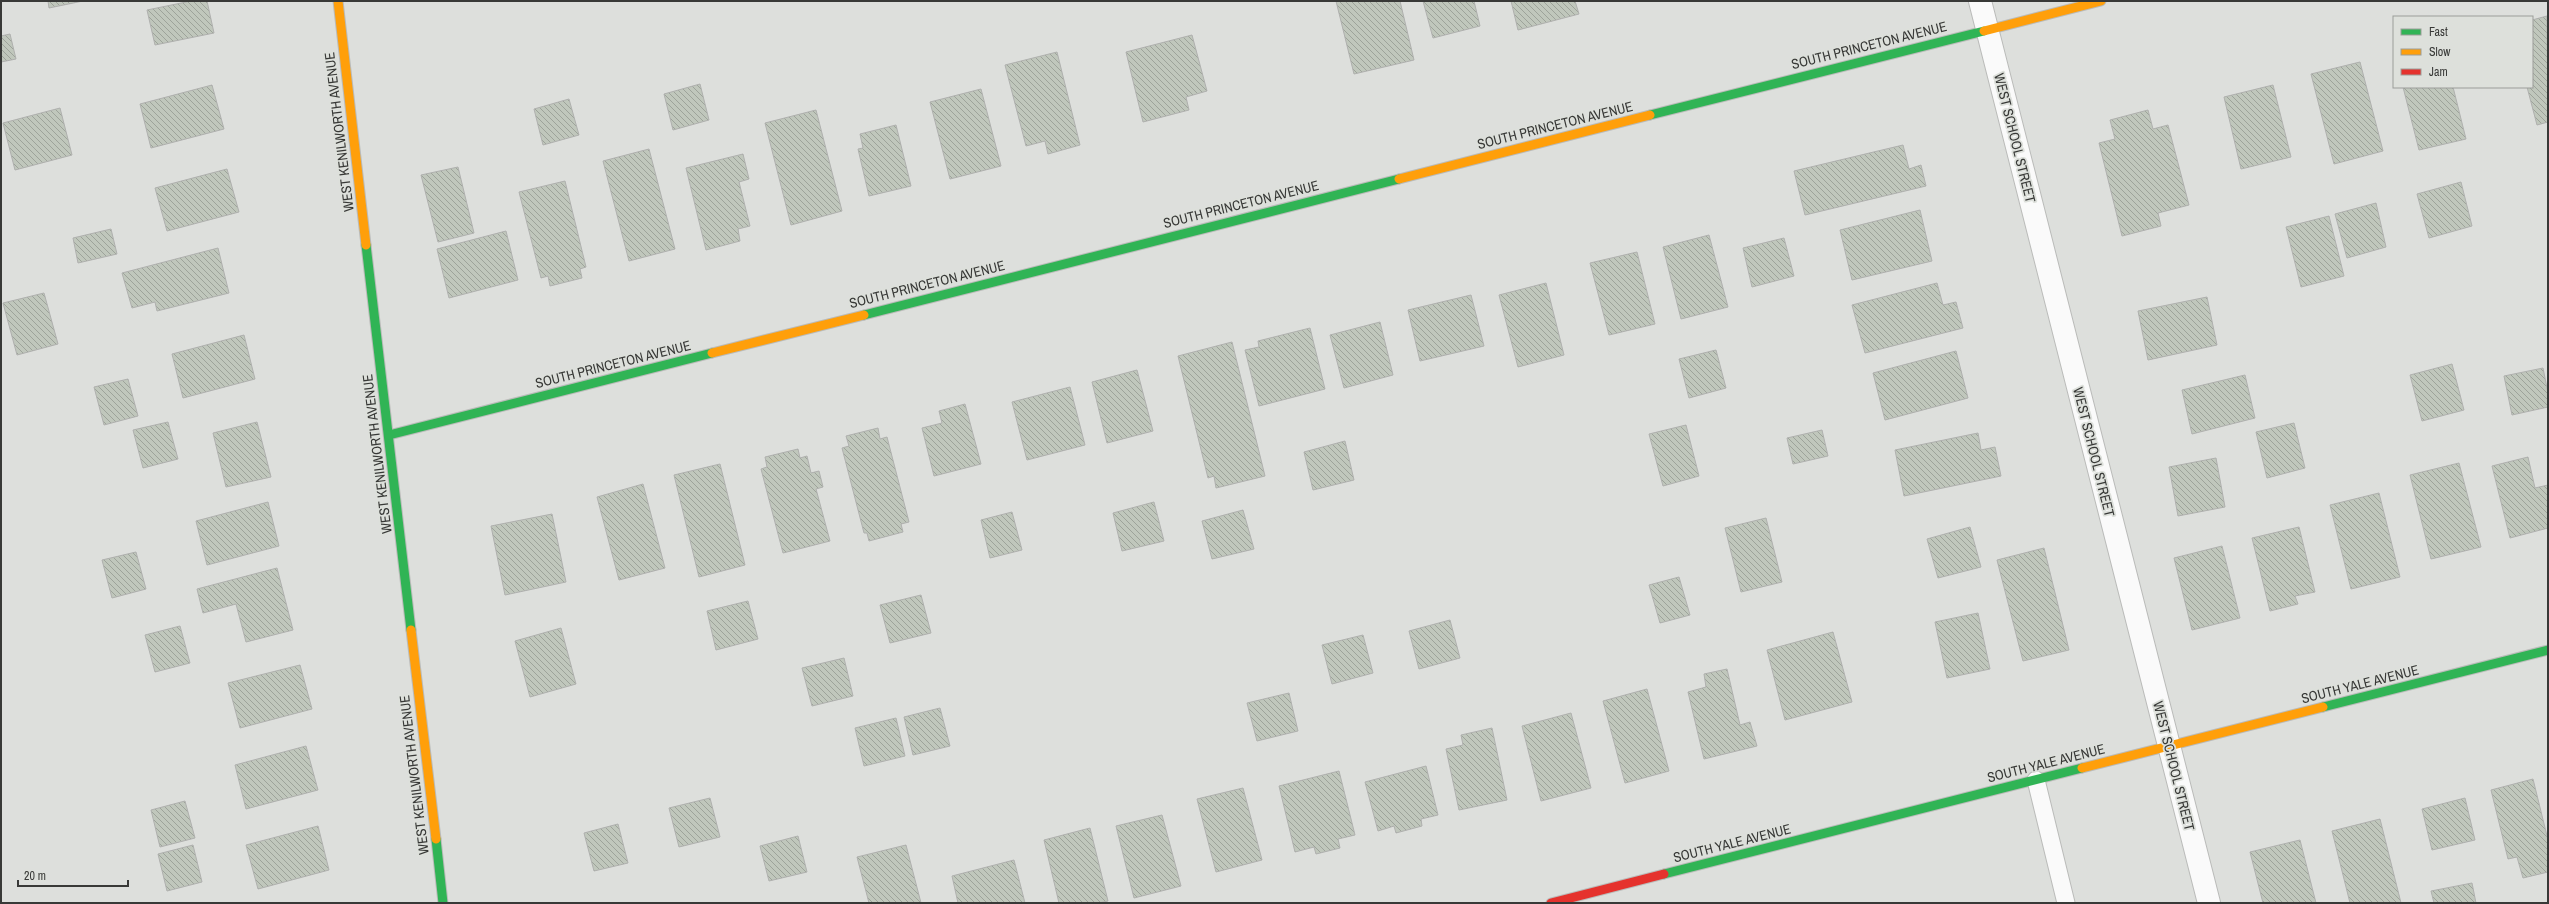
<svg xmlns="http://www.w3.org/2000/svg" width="2549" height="904" font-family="'Archivo Narrow',sans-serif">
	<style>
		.building { fill: url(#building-back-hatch); stroke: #afb0ae }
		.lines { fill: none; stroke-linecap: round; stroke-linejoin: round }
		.lane-casing { stroke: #babbb9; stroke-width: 19 }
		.street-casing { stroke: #babbb9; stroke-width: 24 }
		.fast-casing { stroke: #babbb9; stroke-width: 11 }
		.slow-casing { stroke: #babbb9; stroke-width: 11 }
		.jam-casing { stroke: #babbb9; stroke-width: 11 }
		.lane { stroke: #fafafa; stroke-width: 17 }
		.street { stroke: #fafafa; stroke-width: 22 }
		.fast { stroke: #30b455; stroke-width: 9 }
		.slow { stroke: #ff9f0a; stroke-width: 9 }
		.jam { stroke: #e5322d; stroke-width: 9 }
		.labels { text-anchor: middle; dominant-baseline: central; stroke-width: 3.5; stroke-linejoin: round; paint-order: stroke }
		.street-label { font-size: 14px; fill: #383937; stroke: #dde0db }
	</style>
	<defs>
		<pattern id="building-back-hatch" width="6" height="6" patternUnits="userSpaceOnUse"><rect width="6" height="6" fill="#c0c7bc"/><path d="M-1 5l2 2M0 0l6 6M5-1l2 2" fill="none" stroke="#9da39a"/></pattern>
	</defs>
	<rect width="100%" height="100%" fill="#dddfdc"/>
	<g class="building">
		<polygon points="48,1 83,1 49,8"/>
		<polygon points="191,1 207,1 214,33 155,45 147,10"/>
		<polygon points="1336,1 1400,1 1414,60 1354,74"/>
		<polygon points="1423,1 1474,1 1480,26 1433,38"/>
		<polygon points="1511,1 1575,1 1579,14 1518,30"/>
		<polygon points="2547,16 2548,122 2537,125 2527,87 2532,87 2532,20"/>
		<polygon points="10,34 16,59 1,62 1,36"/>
		<polygon points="1192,35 1207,91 1186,97 1189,110 1143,122 1126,52"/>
		<polygon points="1057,52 1080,145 1048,154 1045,141 1026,146 1005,65"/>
		<polygon points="2360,62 2383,151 2334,164 2311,74"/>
		<polygon points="700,84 709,120 673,130 664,94"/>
		<polygon points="212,85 224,129 151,148 140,104"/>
		<polygon points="2273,85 2291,157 2241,169 2224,97"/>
		<polygon points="2403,87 2453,87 2466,139 2419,150"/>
		<polygon points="981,89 1001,166 950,179 930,102"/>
		<polygon points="569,99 579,135 543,145 534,109"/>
		<polygon points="60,108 72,155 15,170 3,123"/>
		<polygon points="816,110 842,211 791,225 765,123"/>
		<polygon points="2148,110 2153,129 2168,125 2189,205 2158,213 2161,226 2122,236 2099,143 2115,139 2110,120"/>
		<polygon points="896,125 911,186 869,196 858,149 863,148 860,134"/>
		<polygon points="1903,145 1909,169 1921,165 1926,186 1805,215 1794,171"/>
		<polygon points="649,149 675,249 629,261 603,161"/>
		<polygon points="743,154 749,179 739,182 750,226 738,229 740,241 706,250 686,168"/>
		<polygon points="458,167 474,233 438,242 421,175"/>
		<polygon points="227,169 239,212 167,231 155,188"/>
		<polygon points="565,181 586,267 580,269 582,278 550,286 548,276 541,278 519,192"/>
		<polygon points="2461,182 2472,226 2429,238 2417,194"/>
		<polygon points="2376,203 2386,247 2347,258 2335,214"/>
		<polygon points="1920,210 1932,261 1852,280 1840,230"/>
		<polygon points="2329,216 2344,276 2301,287 2286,227"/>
		<polygon points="111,229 117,254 78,263 73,238"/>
		<polygon points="506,231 518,280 449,298 437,249"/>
		<polygon points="1709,235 1728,307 1681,319 1663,247"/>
		<polygon points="1784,238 1794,276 1752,287 1743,248"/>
		<polygon points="218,248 229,293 157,311 155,302 132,308 122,273"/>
		<polygon points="1637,252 1655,324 1609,335 1590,263"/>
		<polygon points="1546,283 1564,355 1518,367 1499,295"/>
		<polygon points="1937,283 1943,305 1956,302 1963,328 1865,353 1852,305"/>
		<polygon points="44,293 58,344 17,355 3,303"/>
		<polygon points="1471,295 1484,346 1420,361 1408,310"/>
		<polygon points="2207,297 2217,345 2148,360 2138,311"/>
		<polygon points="1380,322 1393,375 1344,388 1330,335"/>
		<polygon points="1310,328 1325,389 1259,406 1245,350 1259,347 1258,341"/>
		<polygon points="244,335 255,379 183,398 172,354"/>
		<polygon points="1232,342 1265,476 1216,488 1214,476 1208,478 1178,356"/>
		<polygon points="1716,350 1726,388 1689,398 1679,359"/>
		<polygon points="1956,351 1968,398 1885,420 1873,373"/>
		<polygon points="2452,364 2464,410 2422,421 2410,375"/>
		<polygon points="2543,368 2548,393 2548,407 2512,415 2504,376"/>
		<polygon points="1137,370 1153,431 1107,443 1092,382"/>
		<polygon points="2245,375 2255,418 2192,434 2182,390"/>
		<polygon points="128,379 138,416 104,425 94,387"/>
		<polygon points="1070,387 1085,445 1027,460 1012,402"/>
		<polygon points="965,404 981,464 934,476 922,428 942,423 939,411"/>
		<polygon points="168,422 178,459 143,468 133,430"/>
		<polygon points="257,422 271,477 226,487 213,433"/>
		<polygon points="2294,423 2305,468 2267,478 2256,432"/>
		<polygon points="1686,425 1699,476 1663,486 1649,434"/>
		<polygon points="878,428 880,439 887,437 909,522 901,524 903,532 869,541 867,533 864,533 842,448 849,446 846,436"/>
		<polygon points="1822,430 1828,456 1793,464 1787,438"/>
		<polygon points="1978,433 1981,450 1995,447 2001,476 1904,496 1895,450"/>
		<polygon points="1345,441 1354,480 1313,490 1304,452"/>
		<polygon points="798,449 800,458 807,456 811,473 819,471 823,487 816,489 830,541 783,553 761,469 767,467 765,457"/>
		<polygon points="2528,457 2535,488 2548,485 2548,528 2510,538 2492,466"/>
		<polygon points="2216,458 2225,507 2178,516 2169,467"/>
		<polygon points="2459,463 2481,547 2431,559 2410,475"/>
		<polygon points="720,464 745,565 699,577 674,475"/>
		<polygon points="643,484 665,568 619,580 597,497"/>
		<polygon points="2379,493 2400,577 2351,589 2330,505"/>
		<polygon points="268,502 279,546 207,565 196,521"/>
		<polygon points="1154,502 1164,541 1122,551 1113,513"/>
		<polygon points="1243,510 1254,549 1212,559 1202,521"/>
		<polygon points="1012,512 1022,550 990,558 981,520"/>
		<polygon points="552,514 566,582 505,595 491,526"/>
		<polygon points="1766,518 1782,582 1741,592 1725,528"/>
		<polygon points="1970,527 1981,567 1938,578 1927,539"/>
		<polygon points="2299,527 2315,592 2295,596 2298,604 2270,611 2252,538"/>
		<polygon points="2222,546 2240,618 2192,630 2174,558"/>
		<polygon points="2044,548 2069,650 2023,661 1997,560"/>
		<polygon points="136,552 146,589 112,598 102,560"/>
		<polygon points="277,568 293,630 246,642 236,604 203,613 197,589"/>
		<polygon points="1679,577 1690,615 1660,623 1649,585"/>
		<polygon points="921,595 931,633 890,643 880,605"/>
		<polygon points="748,601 758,639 716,650 707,611"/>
		<polygon points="1978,613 1990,669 1947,678 1935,622"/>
		<polygon points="1450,620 1460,658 1419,669 1409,631"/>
		<polygon points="180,626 190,663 155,672 145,635"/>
		<polygon points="561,628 576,684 530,697 515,641"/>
		<polygon points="1833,632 1852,702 1785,720 1767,650"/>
		<polygon points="1363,635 1373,673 1332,684 1322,645"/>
		<polygon points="844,658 853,696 812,706 802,668"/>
		<polygon points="300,665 312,709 240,728 228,683"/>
		<polygon points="1727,669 1740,725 1750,722 1757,746 1704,759 1688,692 1706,687 1704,674"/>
		<polygon points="1647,689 1669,771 1625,783 1603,701"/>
		<polygon points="1289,693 1298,731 1257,741 1247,703"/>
		<polygon points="940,708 950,746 913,755 904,717"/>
		<polygon points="1571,713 1591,788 1541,801 1522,726"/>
		<polygon points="896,718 905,756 864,766 855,728"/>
		<polygon points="1492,728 1507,800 1459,810 1446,749 1463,745 1461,735"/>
		<polygon points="306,746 318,790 246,809 235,765"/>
		<polygon points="1426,766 1438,815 1421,819 1422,826 1396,833 1394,826 1378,831 1365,782"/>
		<polygon points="1339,771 1355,835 1338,839 1340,848 1316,854 1314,847 1295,852 1279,786"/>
		<polygon points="2533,779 2548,840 2548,872 2523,878 2517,857 2508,859 2491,790"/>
		<polygon points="1243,788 1262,860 1216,872 1197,799"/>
		<polygon points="710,798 720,837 679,847 669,808"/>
		<polygon points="2465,798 2475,840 2432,850 2422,809"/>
		<polygon points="185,801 195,838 160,847 151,810"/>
		<polygon points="1162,815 1181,886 1134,898 1116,826"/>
		<polygon points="2380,819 2401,903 2350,903 2332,831"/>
		<polygon points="618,824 628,863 594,871 584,833"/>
		<polygon points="318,826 329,870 258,889 246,845"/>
		<polygon points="1090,828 1108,901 1099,903 1059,903 1044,840"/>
		<polygon points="798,836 807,872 769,881 760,846"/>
		<polygon points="2300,840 2316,903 2263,903 2250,852"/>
		<polygon points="193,845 202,882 167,891 158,854"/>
		<polygon points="906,845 921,903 869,903 857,857"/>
		<polygon points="1014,860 1025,903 958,903 952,876"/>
		<polygon points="2472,883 2476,903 2434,903 2431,891"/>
	</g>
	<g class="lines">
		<defs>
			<polyline id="lane" points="2036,780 2066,903"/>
			<polyline id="street" points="1980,1 2209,903"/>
			<g id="fast">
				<polyline points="1650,115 1984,31"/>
				<polyline points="366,245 411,630"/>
				<polyline points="864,315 1399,179"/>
				<polyline points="389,435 712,353"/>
				<polyline points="2323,707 2548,650"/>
				<polyline points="436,839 443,903"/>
				<polyline points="1664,874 2082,768"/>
			</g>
			<g id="slow">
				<polyline points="338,1 366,245"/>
				<polyline points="1984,31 2101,1"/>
				<polyline points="1399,179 1650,115"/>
				<polyline points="712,353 864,315"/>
				<polyline points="411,630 436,839"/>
				<polyline points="2082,768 2323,707"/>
			</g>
			<polyline id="jam" points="1551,903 1664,874"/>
		</defs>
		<use href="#lane" class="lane-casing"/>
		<use href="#street" class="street-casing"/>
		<use href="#fast" class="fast-casing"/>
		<use href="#slow" class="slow-casing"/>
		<use href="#jam" class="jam-casing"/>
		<use href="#lane" class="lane"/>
		<use href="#street" class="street"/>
		<use href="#fast" class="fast"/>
		<use href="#slow" class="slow"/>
		<use href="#jam" class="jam"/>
	</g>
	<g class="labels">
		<g class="street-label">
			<text transform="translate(1869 45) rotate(-14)">SOUTH PRINCETON AVENUE</text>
			<text transform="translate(1555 125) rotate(-14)">SOUTH PRINCETON AVENUE</text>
			<text transform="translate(339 132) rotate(-97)">WEST KENILWORTH AVENUE</text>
			<text transform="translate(2015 138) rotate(76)">WEST SCHOOL STREET</text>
			<text transform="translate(1241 204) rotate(-14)">SOUTH PRINCETON AVENUE</text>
			<text transform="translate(927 284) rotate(-14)">SOUTH PRINCETON AVENUE</text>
			<text transform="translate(613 364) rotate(-14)">SOUTH PRINCETON AVENUE</text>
			<text transform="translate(2094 452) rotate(76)">WEST SCHOOL STREET</text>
			<text transform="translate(377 454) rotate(-97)">WEST KENILWORTH AVENUE</text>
			<text transform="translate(2360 684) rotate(-14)">SOUTH YALE AVENUE</text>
			<text transform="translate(2046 763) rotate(-14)">SOUTH YALE AVENUE</text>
			<text transform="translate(2174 766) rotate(76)">WEST SCHOOL STREET</text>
			<text transform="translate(414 775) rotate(-97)">WEST KENILWORTH AVENUE</text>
			<text transform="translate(1732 843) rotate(-14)">SOUTH YALE AVENUE</text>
		</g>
	</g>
	<rect width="2549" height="904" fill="none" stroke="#383937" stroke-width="4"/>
	<rect x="2393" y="16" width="140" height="72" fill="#dde0db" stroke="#9b9d99"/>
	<rect x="2401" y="29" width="20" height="6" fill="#30b455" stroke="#9b9d99"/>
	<text x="2429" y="36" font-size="12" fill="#383937">Fast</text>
	<rect x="2401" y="49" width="20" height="6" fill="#ff9f0a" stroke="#9b9d99"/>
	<text x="2429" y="56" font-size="12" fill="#383937">Slow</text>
	<rect x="2401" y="69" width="20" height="6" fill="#e5322d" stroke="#9b9d99"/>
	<text x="2429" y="76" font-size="12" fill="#383937">Jam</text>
	<path d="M18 880v6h110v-6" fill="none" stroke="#383937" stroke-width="2"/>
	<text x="24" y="880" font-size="12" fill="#383937" stroke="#dde0db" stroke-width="3" paint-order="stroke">20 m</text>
</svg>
